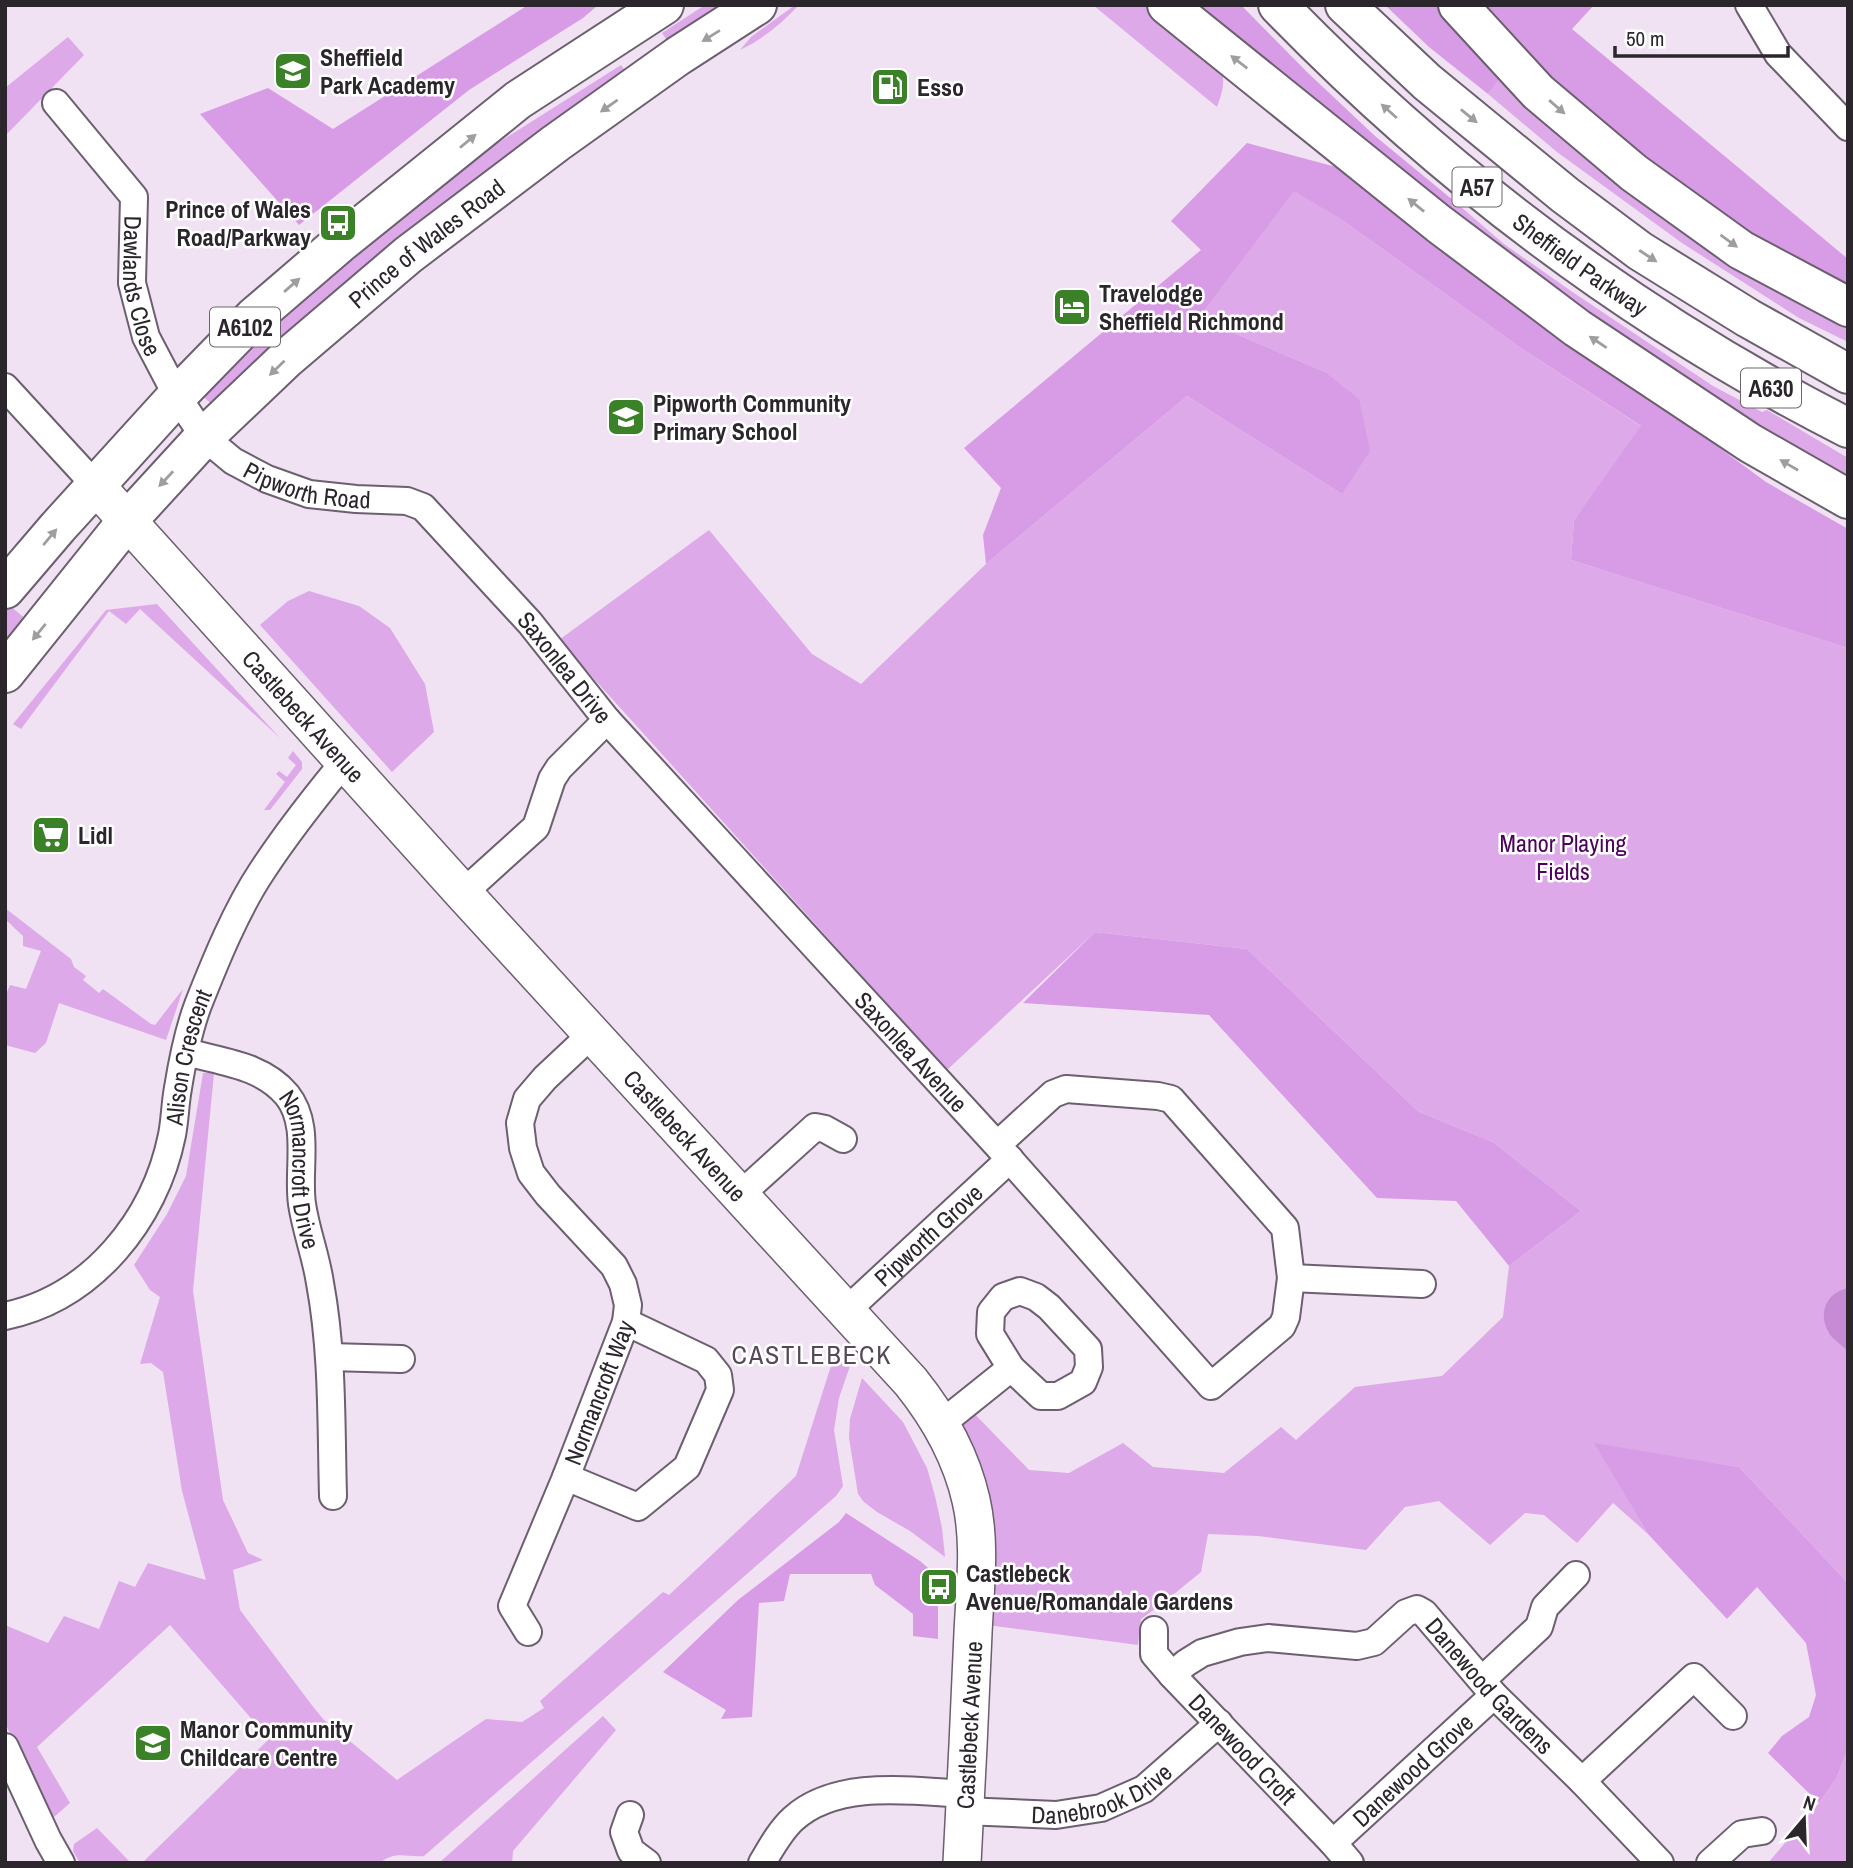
<svg xmlns="http://www.w3.org/2000/svg" width="1853" height="1868" font-family="'Archivo Narrow',sans-serif">
	<style>
		.green { fill: #dda9e9 }
		.forest { fill: #d89ce6 }
		.water { fill: #c68bd4 }
		.lines { fill: none; stroke-linecap: round; stroke-linejoin: round }
		.street-casing { stroke: #6c5f6f; stroke-width: 30 }
		.secondary-casing { stroke: #6c5f6f; stroke-width: 40 }
		.highway-casing { stroke: #6c5f6f; stroke-width: 42 }
		.street { stroke: #fff; stroke-width: 26 }
		.secondary { stroke: #fff; stroke-width: 37 }
		.highway { stroke: #fff; stroke-width: 38 }
		.oneway { fill: #a09da0 }
		.labels { text-anchor: middle; dominant-baseline: central; stroke-width: 5; stroke-linejoin: round; paint-order: stroke }
		.shield { fill: #fff; stroke: #6b666b; stroke-width: 2 }
		.shield-label { font-size: 23px; font-weight: bold; fill: #2b252c }
		.poi-label { font-size: 24px; font-weight: bold; fill: #2b252c; stroke: #fff; text-anchor: start }
		.street-label { font-size: 24px; fill: #2b252c; stroke: #fff }
		.park-label { font-size: 24px; fill: #4e005d; stroke: #fff }
		.neighbourhood-label { font-size: 26px; letter-spacing: 2px; fill: #554958; stroke: #fff }
	</style>
	<rect width="100%" height="100%" fill="#f0e1f3"/>
	<g class="green">
		<polygon points="705,5 727,5 670,45 662,33"/>
		<path d="M795,5H799C781,24 763,39 740,50L751,37Z"/>
		<path d="M1093,5C1102,5 1137,3 1143,5C1148,7 1216,64 1220,69C1227,80 1221,96 1217,107Z"/>
		<polygon points="68,37 84,55 5,136 5,88"/>
		<polygon points="621,65 627,73 216,408 198,392 249,340 477,156"/>
		<polygon points="1502,76 1848,321 1848,342 1799,318 1682,243 1557,152 1488,94"/>
		<polygon points="1294,190 1342,220 1518,346 1642,427 1574,520 1571,560 1848,648 1848,1583 1739,1467 1595,1444 1648,1534 1613,1503 1577,1543 1544,1515 1525,1513 1490,1545 1439,1501 1405,1507 1366,1550 1258,1536 1208,1534 1201,1572 1163,1603 1141,1619 1138,1645 987,1625 950,1421 967,1406 1029,1470 1069,1473 1123,1443 1153,1467 1224,1473 1281,1427 1296,1440 1355,1387 1442,1376 1503,1317 1509,1266 1581,1211 1493,1142 1419,1112 1247,949 1095,932 947,1070 559,640 709,530 812,654 861,684 986,564 1187,396 1342,494 1325,372 1199,318"/>
		<polygon points="1454,201 1504,244 1571,291 1713,386 1762,412 1767,410 1848,458 1848,483 1606,328 1451,209"/>
		<polygon points="309,591 359,606 390,628 425,684 434,732 392,772 260,625 288,601"/>
		<polygon points="157,604 280,738 140,609 126,624 109,611 21,729 13,724 106,610"/>
		<polygon points="9,605 27,620 5,647 5,610"/>
		<polygon points="293,751 302,762 302,769 270,810 264,810 285,782 276,774 279,771 287,777 296,765 288,758"/>
		<polygon points="5,908 71,959 74,967 86,976 83,980 99,993 103,989 151,1024 155,1025 183,989 166,1040 59,1003 46,1043 35,1053 5,1045 5,997 10,985 26,989 41,951 23,946 23,936 5,919"/>
		<path d="M203,1073H214L193,1291L223,1500L248,1553L263,1560L233,1570L240,1610L311,1704L323,1719L397,1780L486,1719L522,1722L544,1708L540,1701L663,1592L669,1595L796,1476L836,1350L850,1366L839,1398L834,1430L843,1486L836,1496L424,1856C407,1858 396,1850 380,1863H142L269,1739L170,1625L37,1747L70,1803L54,1817L44,1814L5,1722V1625L48,1643L64,1616L99,1629L119,1581L135,1587L148,1563L206,1580L182,1491L163,1372L151,1363L140,1364L160,1297L150,1290L134,1265L167,1214L186,1176Z"/>
		<polygon points="862,1378 903,1422 927,1468 935,1496 942,1528 945,1557 910,1531 877,1512 864,1502 858,1494 849,1438 850,1419"/>
		<polygon points="603,1716 616,1730 513,1851 512,1863 439,1863"/>
		<polygon points="1848,1748 1848,1863 1768,1863 1819,1803 1837,1777"/>
		<polygon points="97,1828 131,1863 80,1863 73,1851 74,1844"/>
	</g>
	<g class="forest">
		<polygon points="528,5 598,5 583,18 469,90 299,225 200,114 268,88 333,129"/>
		<polygon points="1193,5 1241,5 1307,72 1375,136 1454,201 1451,209"/>
		<polygon points="1385,5 1436,5 1502,76 1488,94 1429,47"/>
		<polygon points="1473,5 1594,5 1572,29 1848,259 1848,290 1725,220 1589,115"/>
		<polygon points="1247,143 1336,167 1766,482 1848,529 1848,648 1571,560 1574,520 1641,426 1518,346 1342,220 1294,191 1199,318 1325,372 1359,399 1370,451 1342,494 1187,396 986,564 983,535 1001,488 964,448 1201,250 1171,221"/>
		<polygon points="1095,932 1247,949 1419,1112 1493,1142 1581,1211 1509,1266 1456,1201 1377,1198 1209,1015 1023,1003"/>
		<polygon points="1594,1443 1739,1467 1848,1583 1848,1748 1837,1777 1819,1803 1768,1753 1782,1736 1809,1717 1816,1695 1806,1643 1757,1587 1727,1619 1648,1534"/>
		<polygon points="846,1513 920,1561 941,1579 938,1598 938,1639 913,1636 913,1614 875,1585 871,1574 790,1574 784,1601 759,1603 752,1717 721,1719 726,1710 663,1672 738,1600 839,1522"/>
	</g>
	<path class="water" d="M1848,1288V1351C1842,1346 1836,1341 1831,1336C1817,1317 1824,1293 1848,1288Z"/>
	<g class="lines">
		<defs>
			<g id="street">
				<polyline points="1749,5 1778,54 1848,127"/>
				<path id="s1" d="M56,103L134,197L132,283L146,337L177,396L204,437L233,461L267,479L309,494L356,499L407,501L423,507L530,623L607,720L559,768L552,779L536,827L463,893"/>
				<polyline points="5,387 96,486"/>
				<path id="s2" d="M607,720L997,1145L1211,1386L1282,1326L1286,1317L1291,1278L1285,1228L1171,1099L1158,1096L1066,1089L1053,1094L997,1145"/>
				<path id="s3" d="M186,1052C222,1062 262,1065 287,1095C311,1125 297,1169 302,1204C306,1231 316,1256 320,1283C333,1353 331,1425 333,1496"/>
				<polyline points="740,1195 815,1127 825,1129 843,1139"/>
				<polyline points="1291,1278 1422,1284"/>
				<polygon points="1020,1291 1036,1297 1049,1307 1088,1349 1089,1367 1083,1382 1058,1396 1041,1396 1011,1368 990,1334 991,1312 1003,1297"/>
				<path id="s4" d="M846,1311L1010,1159"/>
				<path id="s5" d="M5,1316C92,1298 155,1220 172,1135C175,1120 175,1104 178,1088C182,1063 189,1029 198,1005C215,962 236,910 262,871C287,833 316,796 345,761"/>
				<polyline points="330,1357 401,1359"/>
				<polyline points="941,1424 1011,1368"/>
				<polyline points="566,1477 638,1507 687,1467 720,1390 718,1375 706,1360 626,1322"/>
				<path id="s6" d="M1154,1630V1654L1172,1675L1333,1843L1350,1863"/>
				<path id="s7" d="M528,1632L512,1606L566,1477L626,1322L628,1305L623,1284L614,1266L548,1195L531,1173L523,1148L520,1123L527,1099L545,1078L593,1033"/>
				<path id="s8" d="M1172,1675L1186,1663L1202,1653L1240,1642L1268,1638L1357,1646L1374,1642L1406,1613L1417,1609L1424,1613L1494,1695L1582,1781L1660,1863"/>
				<polyline points="1482,1680 1539,1627 1545,1607 1576,1575"/>
				<polyline points="5,1747 48,1840 61,1863"/>
				<polyline points="1582,1781 1694,1677 1733,1716"/>
				<path id="s9" d="M964,1811L1056,1815L1101,1808L1144,1789L1219,1723"/>
				<polyline points="630,1815 624,1832 631,1851 647,1863"/>
				<path id="s10" d="M1333,1843L1494,1695"/>
				<path d="M762,1863C771,1848 780,1831 793,1819C837,1779 912,1791 965,1794"/>
				<polyline points="1710,1863 1742,1834 1762,1831"/>
			</g>
			<g id="secondary">
				<path id="s11" d="M96,486L463,893L911,1382C939,1417 961,1456 971,1500C981,1543 975,1589 973,1633C970,1710 966,1786 962,1863"/>
			</g>
			<g id="highway">
				<polyline points="1167,5 1439,224 1577,328 1750,443 1848,499"/>
				<path id="s12" d="M1278,5C1444,176 1635,320 1848,428"/>
				<polyline points="1345,5 1427,82 1565,195 1640,251 1748,318 1848,374"/>
				<polyline points="1458,5 1538,92 1634,173 1741,250 1848,307"/>
				<polyline points="5,589 58,527 177,396 254,317 339,244 518,100 664,5"/>
				<path id="s13" d="M5,673L127,521L204,437L286,359L408,255L556,143L678,56L757,5"/>
			</g>
		</defs>
		<use href="#street" class="street-casing"/>
		<use href="#secondary" class="secondary-casing"/>
		<use href="#highway" class="highway-casing"/>
		<use href="#street" class="street"/>
		<use href="#secondary" class="secondary"/>
		<use href="#highway" class="highway"/>
	</g>
	<defs><path id="oneway-solid" d="M-6-.8H1V-3.2L6.5 0L1 3.2V.8H-6Z" transform="scale(1.75)"/></defs>
	<g class="oneway">
		<use href="#oneway-solid" transform="translate(711 36) rotate(148)"/>
		<use href="#oneway-solid" transform="translate(1239 62) rotate(-142)"/>
		<use href="#oneway-solid" transform="translate(609 106) rotate(145)"/>
		<use href="#oneway-solid" transform="translate(1557 107) rotate(41)"/>
		<use href="#oneway-solid" transform="translate(1389 111) rotate(-138)"/>
		<use href="#oneway-solid" transform="translate(1469 116) rotate(39)"/>
		<use href="#oneway-solid" transform="translate(468 141) rotate(-40)"/>
		<use href="#oneway-solid" transform="translate(1416 205) rotate(-141)"/>
		<use href="#oneway-solid" transform="translate(1729 241) rotate(36)"/>
		<use href="#oneway-solid" transform="translate(1648 256) rotate(33)"/>
		<use href="#oneway-solid" transform="translate(292 285) rotate(-41)"/>
		<use href="#oneway-solid" transform="translate(1598 342) rotate(-146)"/>
		<use href="#oneway-solid" transform="translate(277 368) rotate(136)"/>
		<use href="#oneway-solid" transform="translate(1789 465) rotate(-150)"/>
		<use href="#oneway-solid" transform="translate(166 479) rotate(133)"/>
		<use href="#oneway-solid" transform="translate(50 537) rotate(-50)"/>
		<use href="#oneway-solid" transform="translate(39 632) rotate(129)"/>
	</g>
	<defs>
		<symbol id="school-square" viewBox="-11 -11 22 22"><rect x="-9" y="-9" width="18" height="18" rx="4" fill="#3a8127" stroke="#fff"/><path d="M0-5L7-2L0 1L-7-2ZM-4 1L0 2.5L4 1V4Q0 6-4 4Z" fill="#fff"/></symbol>
		<symbol id="fuel-square" viewBox="-11 -11 22 22"><rect x="-9" y="-9" width="18" height="18" rx="4" fill="#3a8127" stroke="#fff"/><path d="M-5.5-6h7V0h2V4h1.3V-2.5L3-4.5l.8-.8L6-3V5H2.5V1h-1V6h-7ZM-4.2-4.7v3.2H.2V-4.7Z" fill="#fff"/></symbol>
		<symbol id="bus-square" viewBox="-11 -11 22 22"><rect x="-9" y="-9" width="18" height="18" rx="4" fill="#3a8127" stroke="#fff"/><path d="M-5-6H5V4H4V6H2V4H-2V6H-4V4H-5ZM-3.5-4V0h7V-4ZM-3.5 1.2v1.5H-2V1.2ZM2 1.2v1.5H3.5V1.2Z" fill="#fff"/></symbol>
		<symbol id="hotel-square" viewBox="-11 -11 22 22"><rect x="-9" y="-9" width="18" height="18" rx="4" fill="#3a8127" stroke="#fff"/><path d="M-6-4.5h1.5V1H6V5H4.5V3h-9V5H-6ZM-4 0a1.8 1.8 0 1 1 3.6 0ZM.5 0V-2.5h3Q6-2.5 6 0Z" fill="#fff"/></symbol>
		<symbol id="supermarket-square" viewBox="-11 -11 22 22"><rect x="-9" y="-9" width="18" height="18" rx="4" fill="#3a8127" stroke="#fff"/><path d="M-6-5.5h2.5l.6 2H6L4.5 2H-2.5L-4.4-4H-6ZM-1.5 3.2a1.3 1.3 0 1 0 .1 0ZM3 3.2a1.3 1.3 0 1 0 .1 0Z" fill="#fff"/></symbol>
	</defs>
	<g fill-rule="evenodd">
		<use href="#school-square" x="271" y="49" width="44" height="44"/>
		<use href="#fuel-square" x="868" y="65" width="44" height="44"/>
		<use href="#bus-square" x="316" y="201" width="44" height="44"/>
		<use href="#hotel-square" x="1050" y="285" width="44" height="44"/>
		<use href="#school-square" x="604" y="395" width="44" height="44"/>
		<use href="#supermarket-square" x="29" y="813" width="44" height="44"/>
		<use href="#bus-square" x="917" y="1565" width="44" height="44"/>
		<use href="#school-square" x="131" y="1721" width="44" height="44"/>
	</g>
	<g class="labels">
		<g class="shield">
			<rect x="1452.5" y="167.5" width="49" height="39" rx="5"/>
			<rect x="210" y="307.5" width="70" height="39" rx="5"/>
			<rect x="1741" y="368.5" width="60" height="39" rx="5"/>
		</g>
		<g class="shield-label">
			<text x="1477" y="187">A57</text>
			<text x="245" y="327">A6102</text>
			<text x="1771" y="388">A630</text>
		</g>
		<g class="poi-label">
			<text x="320" y="57">Sheffield<tspan x="320" dy="28">Park Academy</tspan></text>
			<text x="917" y="87">Esso</text>
			<text x="311" y="209" text-anchor="end">Prince of Wales<tspan x="311" dy="28">Road/Parkway</tspan></text>
			<text x="1099" y="293">Travelodge<tspan x="1099" dy="28">Sheffield Richmond</tspan></text>
			<text x="653" y="403">Pipworth Community<tspan x="653" dy="28">Primary School</tspan></text>
			<text x="78" y="835">Lidl</text>
			<text x="966" y="1573">Castlebeck<tspan x="966" dy="28">Avenue/Romandale Gardens</tspan></text>
			<text x="180" y="1729">Manor Community<tspan x="180" dy="28">Childcare Centre</tspan></text>
		</g>
		<g class="street-label">
			<text stroke="none"><textPath href="#s13" startOffset="604">Prince of Wales Road</textPath></text>
			<text stroke="none"><textPath href="#s12" startOffset="399">Sheffield Parkway</textPath></text>
			<text stroke="none"><textPath href="#s1" startOffset="212">Dawlands Close</textPath></text>
			<text stroke="none"><textPath href="#s1" startOffset="497">Pipworth Road</textPath></text>
			<text stroke="none"><textPath href="#s1" startOffset="830">Saxonlea Drive</textPath></text>
			<text stroke="none"><textPath href="#s11" startOffset="310">Castlebeck Avenue</textPath></text>
			<text stroke="none"><textPath href="#s2" startOffset="450">Saxonlea Avenue</textPath></text>
			<text stroke="none"><textPath href="#s5" startOffset="340">Alison Crescent</textPath></text>
			<text stroke="none"><textPath href="#s11" startOffset="877">Castlebeck Avenue</textPath></text>
			<text stroke="none"><textPath href="#s3" startOffset="189">Normancroft Drive</textPath></text>
			<text stroke="none"><textPath href="#s4" startOffset="112">Pipworth Grove</textPath></text>
			<text stroke="none"><textPath href="#s7" startOffset="261">Normancroft Way</textPath></text>
			<text stroke="none"><textPath href="#s8" startOffset="373">Danewood Gardens</textPath></text>
			<text transform="translate(969 1725) rotate(-87)">Castlebeck Avenue</text>
			<text stroke="none"><textPath href="#s6" startOffset="154">Danewood Croft</textPath></text>
			<text stroke="none"><textPath href="#s10" startOffset="108">Danewood Grove</textPath></text>
			<text stroke="none"><textPath href="#s9" startOffset="142">Danebrook Drive</textPath></text>
		</g>
		<g class="park-label">
			<text x="1563" y="843">Manor Playing<tspan x="1563" dy="28">Fields</tspan></text>
		</g>
		<g class="neighbourhood-label">
			<text x="812" y="1354">CASTLEBECK</text>
		</g>
	</g>
	<rect width="1853" height="1868" fill="none" stroke="#2b252c" stroke-width="14"/>
	<g transform="translate(1804 1819) rotate(19)" stroke="#ffffff" stroke-width="5" paint-order="stroke">
	<path d="M0-5L12 26L0 18L-12 26Z" fill="#2b252c"/>
	<text y="-10" font-size="19" font-weight="bold" text-anchor="middle" fill="#2b252c">N</text>
	</g>
	<path d="M1615 46v10h173v-10" fill="none" stroke="#2b252c" stroke-width="3.5"/>
	<text x="1626" y="46" font-size="21" fill="#2b252c" stroke="#ffffff" stroke-width="5" paint-order="stroke">50 m</text>
</svg>
